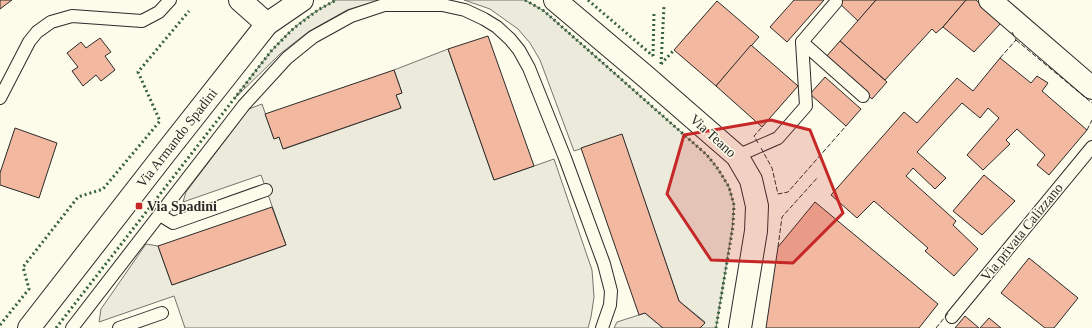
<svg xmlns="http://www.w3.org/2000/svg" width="1092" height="328" font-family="'Times New Roman',serif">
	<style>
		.grass { fill: #ecebdb; stroke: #74746e }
		.building { fill: #f2b8a0; stroke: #2b2b2b }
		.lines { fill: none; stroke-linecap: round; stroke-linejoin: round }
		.lane-casing { stroke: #2b2b2b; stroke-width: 14 }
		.street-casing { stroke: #2b2b2b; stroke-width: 24 }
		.lane { stroke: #fdfbea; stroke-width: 12 }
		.street { stroke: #fdfbea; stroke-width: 22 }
		.hedge { stroke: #34623c; stroke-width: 3; stroke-dasharray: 2 3; stroke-linecap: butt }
		.fence { stroke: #2b2b2b; stroke-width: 1; stroke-dasharray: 5 2; stroke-linecap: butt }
		.marked { fill: #c62828; fill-opacity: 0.2; stroke: #c62828; stroke-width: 3; stroke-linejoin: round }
		.poi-dot { fill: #c62828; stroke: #fdfbea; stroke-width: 1.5 }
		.labels { text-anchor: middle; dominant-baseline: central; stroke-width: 3; stroke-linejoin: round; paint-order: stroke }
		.street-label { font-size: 14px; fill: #2b2b2b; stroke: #fdfbea }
		.poi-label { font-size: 14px; font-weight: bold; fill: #2b2b2b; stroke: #fdfbea; text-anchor: start }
	</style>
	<rect width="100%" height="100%" fill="#fdfbea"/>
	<g class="grass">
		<path d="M336,0H380L347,10L308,32L280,54L234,99C253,75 270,49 293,29C306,17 321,8 336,0Z"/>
		<polygon points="464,0 525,0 544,11 707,155 718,169 729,187 734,205 732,230 716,328 700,328 705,322 679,301 622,135 574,151 540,60 530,43 518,29 490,9"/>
		<polygon points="448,49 494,180 554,159 592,270 594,297 591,317 588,328 185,328 174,296 99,322 101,309 146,244 158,246 172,285 286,245 261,175 183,202 186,192 249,109 262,104 274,139 279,137 284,149 401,108 396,95 402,93 394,70"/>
		<polygon points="645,313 663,328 614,328 617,322"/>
	</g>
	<g class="building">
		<polygon points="0,0 12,0 0,9"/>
		<polygon points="794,0 824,0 787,42 770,27"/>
		<polygon points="836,0 876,0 858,21"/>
		<polygon points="876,0 966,0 943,27 936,33 932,29 885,80 840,41"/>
		<polygon points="966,0 976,0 1001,23 974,52 943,27"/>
		<polygon points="717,1 759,37 716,86 674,50"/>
		<polygon points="488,36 534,166 494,180 448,49"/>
		<polygon points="100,38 111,52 105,56 115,70 101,81 96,75 83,86 72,71 78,67 67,53 81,42 86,48"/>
		<polygon points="840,41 887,82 872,99 825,58"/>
		<polygon points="751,45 798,86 762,127 716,86"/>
		<polygon points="1000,58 1031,83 1037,76 1048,83 1042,91 1087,130 1049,175 1037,165 1045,155 1017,129 1006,140 1010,144 983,170 967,155 999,118 988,108 980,118 962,103 917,152 946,178 935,189 913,168 906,176 956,221 953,225 978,249 954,276 925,251 928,248 874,201 857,218 831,195 904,112 917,123 957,78 973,91"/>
		<polygon points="394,70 402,93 396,95 401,108 283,149 279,137 274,139 265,114"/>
		<polygon points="825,77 861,109 846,126 810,94"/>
		<polygon points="15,128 57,143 39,198 0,185 0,173"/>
		<polygon points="622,134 679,301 705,323 700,328 663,328 645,313 639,315 581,148"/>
		<polygon points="984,175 1015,201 982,235 953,211"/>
		<polygon points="815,202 938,304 919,328 766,328 778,247"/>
		<polygon points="272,207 286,245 172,285 158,246"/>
		<polygon points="1029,258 1078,298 1054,328 1045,328 1001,293"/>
		<polygon points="965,316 979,328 955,328"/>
		<polygon points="989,318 1001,328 980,328"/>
	</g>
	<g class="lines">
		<defs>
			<g id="lane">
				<polyline points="802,42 863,96"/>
				<polyline points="0,98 29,42 37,32 51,22 72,16 142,21 159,12 170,0"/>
				<polyline points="737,156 778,138 806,106 802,42 836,2"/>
				<polyline points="160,215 173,223 266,190"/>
				<polyline points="952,317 1092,147"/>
				<polyline points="72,328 244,105 287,58 313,37 351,16 384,5 442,5 465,10 484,19 497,27 510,39 519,50 529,68 565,158 604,264 611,291 610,305 602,328"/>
				<polyline points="119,328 162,313"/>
			</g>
			<g id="street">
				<polyline points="240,0 267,24"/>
				<polyline points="555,0 645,76 737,156 751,180 757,206 756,231 740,328"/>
				<polyline points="990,0 1092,88"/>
				<polyline points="29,328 166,152 267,24 302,0"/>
			</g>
		</defs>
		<use href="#lane" class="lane-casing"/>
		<use href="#street" class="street-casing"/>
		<use href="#lane" class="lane"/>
		<use href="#street" class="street"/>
		<g class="hedge">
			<polyline points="525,0 544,11 707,155 718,169 729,187 734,205 733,226 716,328"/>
			<polyline points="588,0 653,56"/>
			<polyline points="653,56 654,12"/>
			<polyline points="661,64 664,6"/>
			<polyline points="661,64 674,50"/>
			<polyline points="0,325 29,289 23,267 78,197 103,189 160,121 138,72 189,11"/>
			<polyline points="56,328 272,50 294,28 318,10 336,0"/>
		</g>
		<g class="fence">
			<polyline points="1016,40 1092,103"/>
			<polyline points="1000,58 1016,40 1012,32"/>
			<polyline points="1087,130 1092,120"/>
			<polyline points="758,143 754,136 762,127"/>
			<polyline points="761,148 772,168 778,194 788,192 846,126"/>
			<polyline points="778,247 782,217 818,177"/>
			<polyline points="936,328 949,312"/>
		</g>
	</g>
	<path class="marked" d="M771,120L810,130L843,213L793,263L711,260L667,194L684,135Z"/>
	<rect class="poi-dot" x="135" y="202" width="8" height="8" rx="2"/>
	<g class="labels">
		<g class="street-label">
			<text transform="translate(713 136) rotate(42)">Via Teano</text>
			<text transform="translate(177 138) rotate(-52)">Via Armando Spadini</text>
			<text transform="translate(1022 232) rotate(-51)">Via privata Calizzano</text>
		</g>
		<g class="poi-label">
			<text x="147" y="206">Via Spadini</text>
		</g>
	</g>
</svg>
